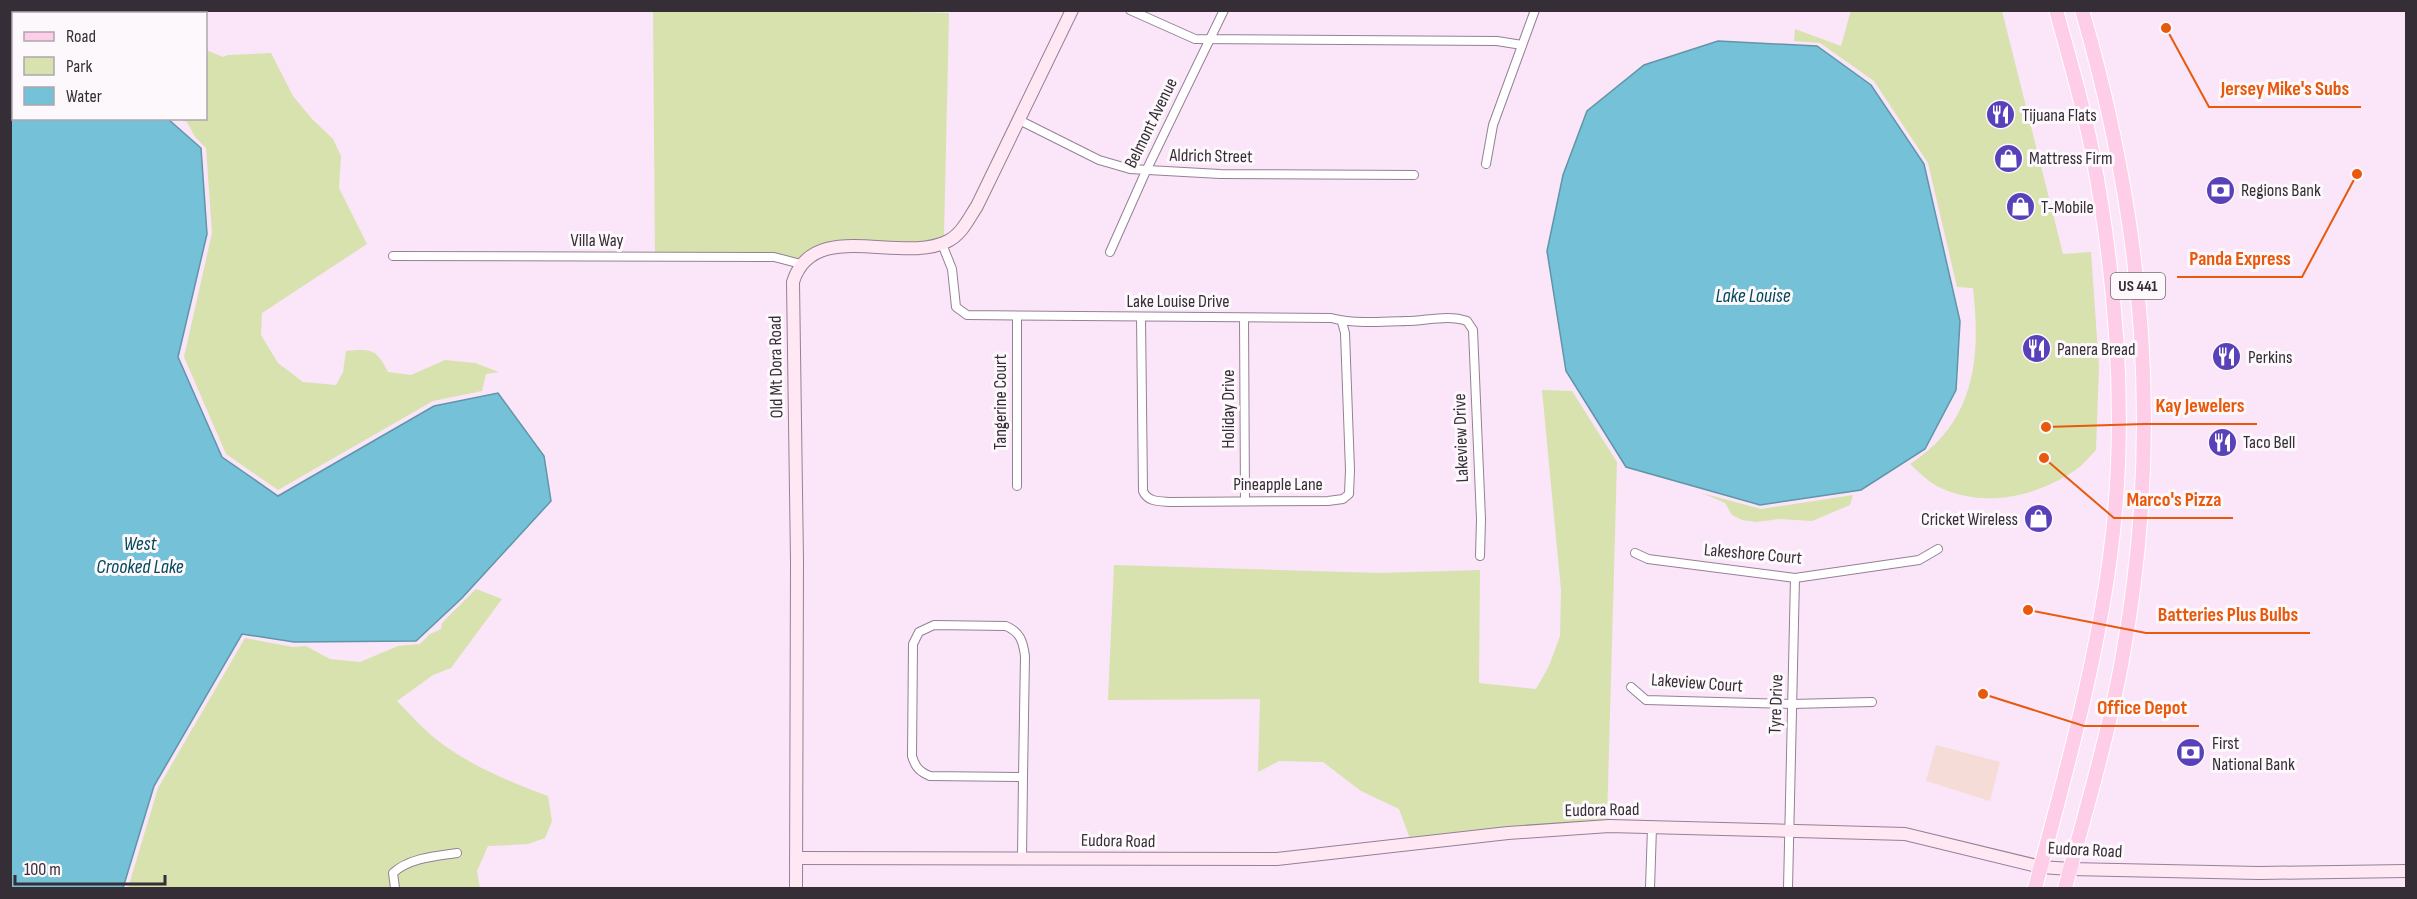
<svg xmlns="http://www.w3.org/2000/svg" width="2417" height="899" font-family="'Sofia Sans Condensed',sans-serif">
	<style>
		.medical { fill: #f6dcd6 }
		.green { fill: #d8e2ae }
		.water { fill: #74c1d8; stroke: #6195a7; stroke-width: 1.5 }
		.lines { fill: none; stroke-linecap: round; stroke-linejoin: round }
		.street-casing { stroke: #958194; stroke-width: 10 }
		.secondary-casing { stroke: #958194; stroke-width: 14 }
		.primary-casing { stroke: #fff; stroke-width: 16 }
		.street { stroke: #fff; stroke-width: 8 }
		.secondary { stroke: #ffe7f4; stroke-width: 12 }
		.primary { stroke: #fecee8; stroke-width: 14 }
		.labels { text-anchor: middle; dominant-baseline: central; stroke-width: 6; stroke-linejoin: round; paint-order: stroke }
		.shield { fill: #fdf8fc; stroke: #726b71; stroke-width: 1.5 }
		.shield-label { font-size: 16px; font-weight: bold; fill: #362e36 }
		.poi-label { font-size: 18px; fill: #362e36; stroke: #fdf8fc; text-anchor: start }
		.street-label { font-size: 18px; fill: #362e36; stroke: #fdf8fc }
		.water-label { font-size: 20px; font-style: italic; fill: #004959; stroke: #fdf8fc }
		.leader { fill: none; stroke: #e8590c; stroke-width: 2 }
		.callout-dot { fill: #e8590c; stroke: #fdf8fc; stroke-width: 2 }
		.callout-label { font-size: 20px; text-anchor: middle; font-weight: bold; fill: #e8590c; stroke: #fdf8fc; stroke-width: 6; stroke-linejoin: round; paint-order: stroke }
	</style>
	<rect width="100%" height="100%" fill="#fae5f9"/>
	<polygon class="medical" points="1936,745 2000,762 1990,801 1926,781"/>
	<g class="green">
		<polygon points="834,10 949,13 944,237 934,241 817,247 798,259 655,261 653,11"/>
		<path d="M1851,10L2002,11L2063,254L2091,252L2099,367L2096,450C2090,456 2084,464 2077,469C2038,496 1988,508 1943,489C1930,484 1920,473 1910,464C1975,422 1981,359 1973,288L1957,287L1928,163L1874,81L1820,43L1794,41L1795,29L1841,46Z"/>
		<path d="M206,50L223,57L228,55L271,53L293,96L312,119L333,139L341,156L339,188L367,244L262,313L261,335L278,363L303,382L336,385L343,372L346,351C371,349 376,348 388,372L411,375L445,360L475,363L499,372L486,374L482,391L433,401L278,490L226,454L184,357L212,233L206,148L195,137L187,122L179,119L206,118Z"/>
		<polygon points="1542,390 1572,391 1617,462 1607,821 1507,828 1410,839 1399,809 1361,791 1323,762 1279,761 1258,772 1260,699 1108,700 1114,565 1379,573 1480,570 1479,683 1536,689 1549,666 1560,636 1561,590"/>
		<polygon points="1702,493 1761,509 1853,495 1850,505 1812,521 1779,519 1757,522 1742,520 1732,515 1725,503"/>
		<path d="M476,589L502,599L451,668L433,675L397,701C410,714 423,729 437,740C469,765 510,782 548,796L552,821L545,838L528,844L488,846L477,871L480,888H128L158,788L245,638L293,647L306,646L330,659L360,662L398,646L420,644L430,634L441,629L442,623Z"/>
	</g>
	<g class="water">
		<polygon points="1718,41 1817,46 1871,85 1924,164 1960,321 1956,390 1925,449 1861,490 1760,505 1626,467 1566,371 1547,251 1563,175 1587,111 1644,65"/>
		<polygon points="13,83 14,118 168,119 201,148 207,234 178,357 222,457 278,496 434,406 498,393 544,456 551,501 462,598 416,641 294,642 242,634 154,786 123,888 11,888 10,85"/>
	</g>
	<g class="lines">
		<defs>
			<g id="street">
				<polyline points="1130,10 1195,39 1497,41 1522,45"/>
				<polyline points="1019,120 1099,160 1130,169 1220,174 1414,175"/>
				<polyline points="1486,164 1493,125 1535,10"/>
				<path d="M942,244L952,269L956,307L967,315L1331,318C1354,324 1382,322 1406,321C1426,321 1448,314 1467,321L1473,330L1481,519L1480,556"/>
				<polyline points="1110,252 1146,171 1224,10"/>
				<polyline points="393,256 774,257 801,264"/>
				<path d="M1141,317L1143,491C1148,503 1161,501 1172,502L1328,501L1343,499L1349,494L1350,470L1345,333L1342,322"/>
				<polyline points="1244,318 1245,500"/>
				<polyline points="1017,486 1017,317"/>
				<polyline points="1635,553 1648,559 1795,578 1919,560 1938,549"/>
				<path d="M934,625L1006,626C1020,632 1023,641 1025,656L1023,777L930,776C920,772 915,767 912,756L913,644L919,632Z"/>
				<polyline points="1631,687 1646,700 1792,704 1872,702"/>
				<polyline points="1022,858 1023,777"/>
				<path d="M395,888L393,873C409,858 436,856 457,853"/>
				<polyline points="1650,888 1652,827"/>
				<polyline points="1788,888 1795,578"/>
			</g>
			<g id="secondary">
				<polyline points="796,858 1277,859 1508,833 1609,826 1905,834 2041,867 2070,869 2259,873 2406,871"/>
				<path d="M796,888L797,561L793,282C813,217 902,265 948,241C962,234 969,218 977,206L1072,10"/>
			</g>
			<g id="primary">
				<path d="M2035,888C2064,779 2095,670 2110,557C2128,423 2117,283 2092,151C2083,104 2069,57 2056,10"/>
				<path d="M2065,888C2085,813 2108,737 2122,660C2163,437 2145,227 2082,10"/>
			</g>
		</defs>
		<use href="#street" class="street-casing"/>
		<use href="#secondary" class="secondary-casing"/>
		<use href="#primary" class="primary-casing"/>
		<use href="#street" class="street"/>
		<use href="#secondary" class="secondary"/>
		<use href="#primary" class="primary"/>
	</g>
	<defs>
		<symbol id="restaurant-disc" viewBox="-11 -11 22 22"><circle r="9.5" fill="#5941b9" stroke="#fdf8fc"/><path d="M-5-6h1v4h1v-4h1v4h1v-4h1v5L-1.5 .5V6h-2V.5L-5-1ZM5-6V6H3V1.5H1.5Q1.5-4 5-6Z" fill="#fff"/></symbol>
		<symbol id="shop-disc" viewBox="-11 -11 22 22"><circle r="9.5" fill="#5941b9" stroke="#fdf8fc"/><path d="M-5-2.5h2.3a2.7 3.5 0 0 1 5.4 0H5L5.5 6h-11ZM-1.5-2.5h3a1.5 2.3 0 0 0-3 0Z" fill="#fff"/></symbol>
		<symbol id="bank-disc" viewBox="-11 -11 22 22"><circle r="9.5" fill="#5941b9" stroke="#fdf8fc"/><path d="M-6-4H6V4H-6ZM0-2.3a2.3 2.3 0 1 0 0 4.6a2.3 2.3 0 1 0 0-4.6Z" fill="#fff"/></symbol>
	</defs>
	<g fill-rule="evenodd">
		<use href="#restaurant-disc" x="1984" y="98" width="33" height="33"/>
		<use href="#shop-disc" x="1992" y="142" width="33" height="33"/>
		<use href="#bank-disc" x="2204" y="174" width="33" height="33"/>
		<use href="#shop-disc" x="2004" y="190" width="33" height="33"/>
		<use href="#restaurant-disc" x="2020" y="332" width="33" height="33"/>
		<use href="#restaurant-disc" x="2210" y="340" width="33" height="33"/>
		<use href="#restaurant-disc" x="2206" y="426" width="33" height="33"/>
		<use href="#shop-disc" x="2022" y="502" width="33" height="33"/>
		<use href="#bank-disc" x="2174" y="736" width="33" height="33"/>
	</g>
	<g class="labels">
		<rect class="shield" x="2111" y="273" width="54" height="26" rx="4.5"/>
		<g class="shield-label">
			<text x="2138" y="286">US 441</text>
		</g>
		<g class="poi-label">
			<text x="2022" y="115">Tijuana Flats</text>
			<text x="2029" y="158">Mattress Firm</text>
			<text x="2241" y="190">Regions Bank</text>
			<text x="2041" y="207">T-Mobile</text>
			<text x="2057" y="349">Panera Bread</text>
			<text x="2248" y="357">Perkins</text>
			<text x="2243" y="442">Taco Bell</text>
			<text x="2018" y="519" text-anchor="end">Cricket Wireless</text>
			<text x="2212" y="743">First<tspan x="2212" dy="21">National Bank</tspan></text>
		</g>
		<g class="street-label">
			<text transform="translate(1151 123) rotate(-64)">Belmont Avenue</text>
			<text transform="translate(1211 156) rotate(1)">Aldrich Street</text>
			<text x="597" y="240">Villa Way</text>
			<text x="1178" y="301">Lake Louise Drive</text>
			<text transform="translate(776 367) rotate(-91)">Old Mt Dora Road</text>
			<text transform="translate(1000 402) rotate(-90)">Tangerine Court</text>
			<text transform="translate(1228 409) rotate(-90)">Holiday Drive</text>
			<text transform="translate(1461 438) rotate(-92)">Lakeview Drive</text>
			<text x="1278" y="484">Pineapple Lane</text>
			<text transform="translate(1753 554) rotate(5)">Lakeshore Court</text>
			<text transform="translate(1697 683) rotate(4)">Lakeview Court</text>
			<text transform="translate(1776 704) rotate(-88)">Tyre Drive</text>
			<text transform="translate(1602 810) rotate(-1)">Eudora Road</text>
			<text transform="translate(1118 841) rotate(1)">Eudora Road</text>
			<text transform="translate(2085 850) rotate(3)">Eudora Road</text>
		</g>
		<g class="water-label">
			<text x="1753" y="296">Lake Louise</text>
			<text x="140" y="544">West<tspan x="140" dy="23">Crooked Lake</tspan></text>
		</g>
	</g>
	<path class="leader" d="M2166 28L2209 107H2361M2357 174L2302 277H2177M2046 427L2144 424H2257M2044 458L2114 518H2233M2028 610L2146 633H2310M1983 694L2084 726H2199"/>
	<g class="callout-dot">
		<circle cx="2166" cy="28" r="6"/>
		<circle cx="2357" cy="174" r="6"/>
		<circle cx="2046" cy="427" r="6"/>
		<circle cx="2044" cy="458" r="6"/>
		<circle cx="2028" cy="610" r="6"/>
		<circle cx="1983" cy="694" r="6"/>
	</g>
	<g class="callout-label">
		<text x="2285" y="95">Jersey Mike's Subs</text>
		<text x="2240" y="265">Panda Express</text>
		<text x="2200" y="412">Kay Jewelers</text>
		<text x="2174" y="506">Marco's Pizza</text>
		<text x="2228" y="621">Batteries Plus Bulbs</text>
		<text x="2142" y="714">Office Depot</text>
	</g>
	<rect width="2417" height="899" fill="none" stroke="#362e36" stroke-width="24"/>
	<rect x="12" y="12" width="195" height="108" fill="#fdf8fc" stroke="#ada7ad" stroke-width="1.5"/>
	<rect x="24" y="32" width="30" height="9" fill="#fecee8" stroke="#ada7ad" stroke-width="1.5"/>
	<text x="66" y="42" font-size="18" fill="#362e36">Road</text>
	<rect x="24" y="57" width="30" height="18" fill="#d8e2ae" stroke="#ada7ad" stroke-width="1.5"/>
	<text x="66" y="72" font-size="18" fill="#362e36">Park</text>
	<rect x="24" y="87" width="30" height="18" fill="#74c1d8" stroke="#ada7ad" stroke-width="1.5"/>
	<text x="66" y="102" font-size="18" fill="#362e36">Water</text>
	<path d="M15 875v9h150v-9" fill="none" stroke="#362e36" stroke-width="3"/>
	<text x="24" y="875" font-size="18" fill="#362e36" stroke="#fdf8fc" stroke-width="4.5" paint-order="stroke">100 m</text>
</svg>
